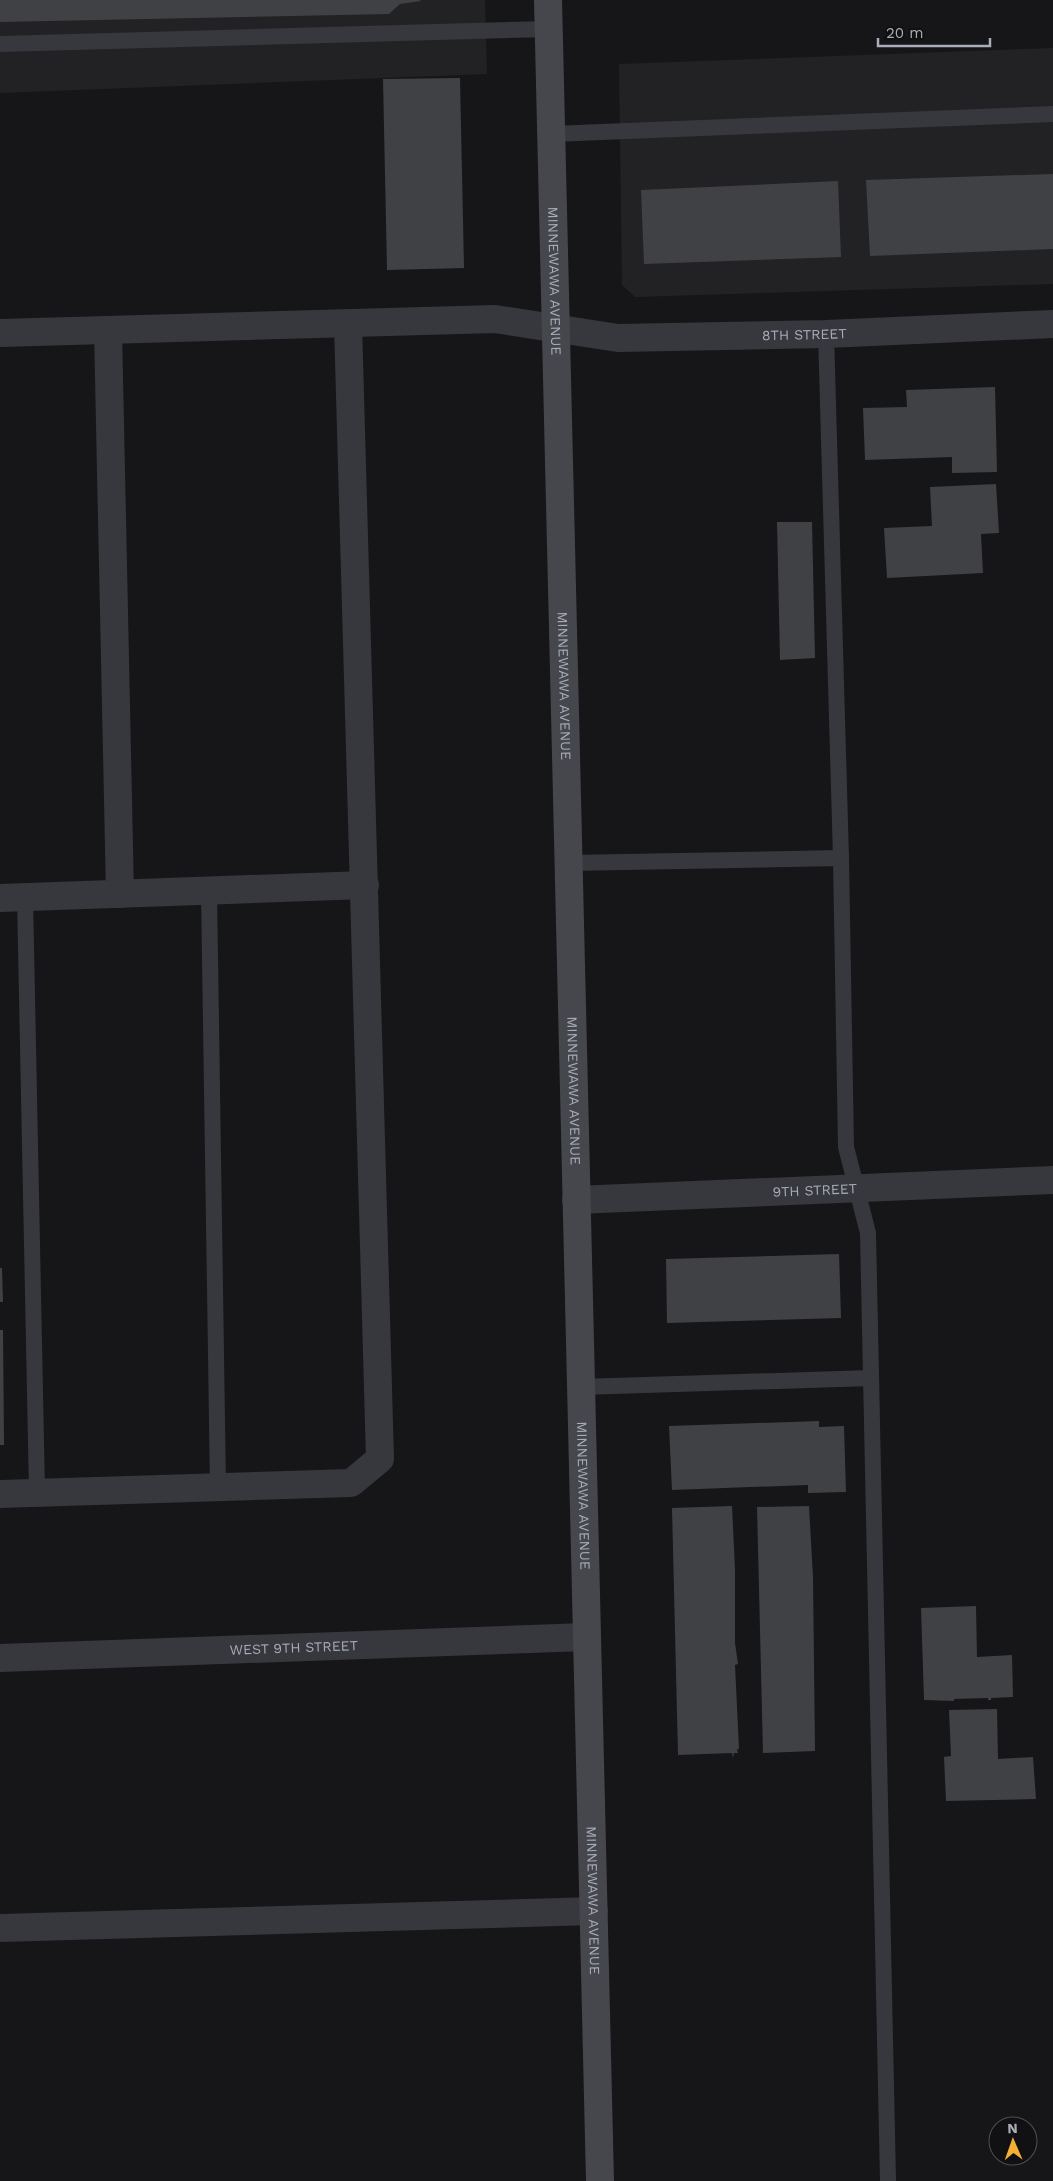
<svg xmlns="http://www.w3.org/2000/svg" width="1053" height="2181" font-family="'Work Sans',sans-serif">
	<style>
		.built { fill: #222225 }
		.building { fill: #404145 }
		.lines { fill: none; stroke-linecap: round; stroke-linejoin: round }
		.lane { stroke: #37383d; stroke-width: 16 }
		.street { stroke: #37383d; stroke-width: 28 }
		.secondary { stroke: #45474d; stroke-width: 28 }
		.labels { text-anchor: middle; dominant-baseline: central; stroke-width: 5; stroke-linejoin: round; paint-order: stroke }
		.street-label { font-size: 14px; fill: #a8adb8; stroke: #111113 }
	</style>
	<rect width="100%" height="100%" fill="#161618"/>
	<g class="built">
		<polygon points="0,0 485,0 487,74 0,93"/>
		<polygon points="1053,48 1053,284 635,297 622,285 619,64"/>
	</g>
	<g class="building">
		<polygon points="0,0 420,0 421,1 400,4 389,14 0,22"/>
		<polygon points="460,78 464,268 387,270 383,79"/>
		<polygon points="1053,174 1053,249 870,256 866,180"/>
		<polygon points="838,181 841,257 644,264 641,190"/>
		<polygon points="995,387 997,472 952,473 952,457 865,460 863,408 907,407 906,390"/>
		<polygon points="996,484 999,533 981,534 983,573 887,578 884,528 932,526 930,487"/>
		<polygon points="777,522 812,522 815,658 780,660"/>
		<polygon points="839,1254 841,1318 667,1323 666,1259"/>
		<polygon points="0,1268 2,1268 3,1302 0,1302"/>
		<polygon points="0,1330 3,1330 4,1445 0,1445"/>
		<polygon points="819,1421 819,1427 844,1426 846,1492 808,1493 808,1485 672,1490 669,1426"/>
		<polygon points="732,1506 735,1569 735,1643 738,1664 735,1665 739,1749 737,1749 738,1753 734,1753 733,1758 732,1753 678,1755 672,1508"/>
		<polygon points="809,1506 813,1577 815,1751 763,1753 757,1507"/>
		<polygon points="976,1606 977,1657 1012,1655 1013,1697 991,1698 991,1700 988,1700 988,1698 954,1699 954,1701 924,1700 921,1608"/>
		<polygon points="997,1709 998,1759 1033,1757 1036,1799 946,1801 944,1757 951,1756 949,1710"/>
	</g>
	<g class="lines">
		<g class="lane">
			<polyline points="0,44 549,29"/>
			<polyline points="552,134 1053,114"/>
			<polyline points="826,334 841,858 846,1147 868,1233 888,2181"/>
			<polyline points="569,863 841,858"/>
			<polyline points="209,891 218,1487"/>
			<polyline points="25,897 37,1492"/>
			<polyline points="581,1387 871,1378"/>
		</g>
		<g class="street">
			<polyline points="108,330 120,894"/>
			<path id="s1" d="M0,333L495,319L618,338L826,334L1053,324"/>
			<polyline points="0,898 365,885"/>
			<path id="s2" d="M576,1200L1053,1180"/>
			<polyline points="0,1494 351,1483 380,1459 348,324"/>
			<path id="s3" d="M0,1658L586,1637"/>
			<polyline points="0,1928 594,1911"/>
		</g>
		<path class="secondary" id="s4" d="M548,0L600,2181"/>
	</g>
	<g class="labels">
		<g class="street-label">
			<text stroke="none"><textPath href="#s4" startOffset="281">MINNEWAWA AVENUE</textPath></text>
			<text stroke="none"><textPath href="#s1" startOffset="806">8TH STREET</textPath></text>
			<text stroke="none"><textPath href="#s4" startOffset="686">MINNEWAWA AVENUE</textPath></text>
			<text stroke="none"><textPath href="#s4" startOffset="1091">MINNEWAWA AVENUE</textPath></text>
			<text stroke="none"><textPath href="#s2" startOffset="239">9TH STREET</textPath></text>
			<text stroke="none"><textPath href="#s4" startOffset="1496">MINNEWAWA AVENUE</textPath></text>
			<text stroke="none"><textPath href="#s3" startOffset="294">WEST 9TH STREET</textPath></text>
			<text stroke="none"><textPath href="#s4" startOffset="1901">MINNEWAWA AVENUE</textPath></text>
		</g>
	</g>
	<g transform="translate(1013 2141) rotate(358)"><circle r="24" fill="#111113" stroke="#4d4f55"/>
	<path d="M0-4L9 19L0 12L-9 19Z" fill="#f2b134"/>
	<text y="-8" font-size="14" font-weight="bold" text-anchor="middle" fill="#a8adb8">N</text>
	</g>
	<path d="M878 38v8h112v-8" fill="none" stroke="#a8adb8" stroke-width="2.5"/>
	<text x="886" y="38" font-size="15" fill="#a8adb8" stroke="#111113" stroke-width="4" paint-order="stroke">20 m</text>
</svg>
